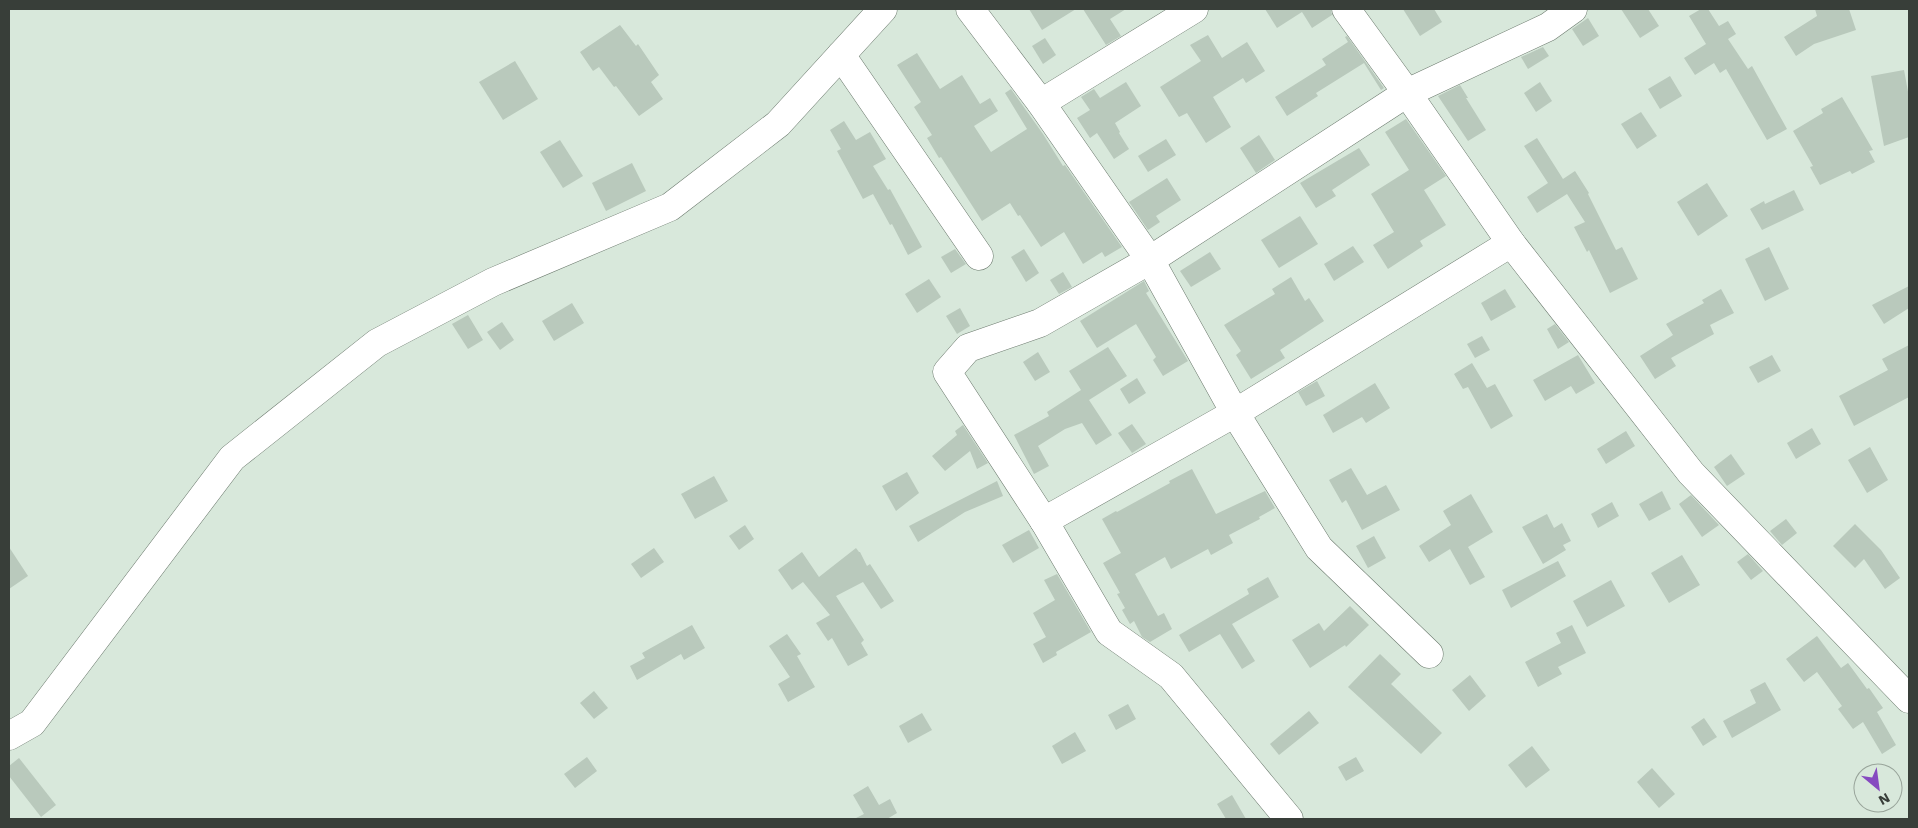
<svg xmlns="http://www.w3.org/2000/svg" width="1918" height="828" font-family="'Work Sans',sans-serif">
	<style>
		.building { fill: #b9c9bc }
		.lines { fill: none; stroke-linecap: round; stroke-linejoin: round }
		.minor-casing { stroke: #6b796d; stroke-width: 29 }
		.minor { stroke: #fff; stroke-width: 28 }
	</style>
	<rect width="100%" height="100%" fill="#d8e8db"/>
	<g class="building">
		<polygon points="1029,9 1076,9 1042,30"/>
		<polygon points="1083,9 1126,9 1110,19 1121,36 1106,45"/>
		<polygon points="1265,9 1331,9 1332,15 1312,28 1302,12 1277,28"/>
		<polygon points="1403,9 1434,9 1442,22 1420,36"/>
		<polygon points="1621,9 1648,9 1659,26 1640,38"/>
		<polygon points="1701,9 1708,9 1719,26 1728,21 1736,34 1728,39 1748,69 1752,66 1787,129 1767,140 1726,69 1720,73 1714,63 1695,75 1684,58 1706,44 1689,16"/>
		<polygon points="1815,9 1849,9 1856,30 1814,44 1796,56 1784,37 1817,16"/>
		<polygon points="1588,18 1599,36 1583,46 1572,29"/>
		<polygon points="620,25 636,46 638,44 659,75 651,82 663,99 639,116 616,86 614,87 599,67 593,71 580,52"/>
		<polygon points="1208,35 1222,58 1247,42 1265,71 1246,83 1243,78 1213,97 1231,127 1206,143 1187,113 1179,117 1160,87 1201,61 1190,45"/>
		<polygon points="1347,36 1384,88 1381,90 1364,63 1316,93 1318,96 1287,116 1275,97 1326,65 1322,59 1348,42 1345,37"/>
		<polygon points="1045,38 1056,55 1043,64 1032,46"/>
		<polygon points="1543,47 1549,56 1528,69 1521,57"/>
		<polygon points="917,53 940,89 962,75 980,104 990,98 998,111 974,126 991,152 1027,129 1005,93 1011,89 1043,134 1063,166 1065,165 1122,247 1105,257 1102,252 1083,264 1064,232 1041,247 1020,215 1018,216 1010,203 982,221 941,157 939,158 927,138 932,135 914,107 921,102 897,65"/>
		<polygon points="515,61 538,99 503,120 479,82"/>
		<polygon points="1904,70 1909,97 1909,137 1884,146 1871,76"/>
		<polygon points="1670,76 1682,96 1660,109 1648,89"/>
		<polygon points="1126,82 1141,106 1115,123 1120,132 1119,133 1129,149 1114,159 1097,133 1090,138 1077,118 1090,110 1081,97 1094,89 1100,98"/>
		<polygon points="1540,82 1552,101 1536,112 1524,93"/>
		<polygon points="1460,85 1468,98 1466,98 1486,130 1468,141 1438,96"/>
		<polygon points="1842,97 1873,150 1869,151 1875,162 1852,174 1850,171 1820,185 1810,167 1813,166 1793,131 1823,113 1821,109"/>
		<polygon points="1641,112 1657,136 1637,149 1621,124"/>
		<polygon points="1406,119 1446,176 1424,190 1446,225 1420,241 1423,246 1388,269 1373,245 1394,232 1371,194 1409,170 1385,132"/>
		<polygon points="844,121 856,140 870,132 886,159 873,166 888,190 890,189 922,247 908,255 892,224 890,225 873,194 863,199 837,151 841,149 830,130"/>
		<polygon points="1259,135 1275,160 1256,173 1240,148"/>
		<polygon points="1537,138 1563,179 1575,171 1589,193 1588,194 1616,250 1622,247 1638,279 1610,293 1589,250 1587,252 1574,227 1585,222 1567,194 1537,213 1527,197 1548,183 1524,146"/>
		<polygon points="1166,139 1176,155 1148,172 1138,156"/>
		<polygon points="560,140 583,176 563,188 540,152"/>
		<polygon points="1359,148 1370,165 1332,190 1336,196 1316,208 1300,183"/>
		<polygon points="632,163 646,191 606,211 592,183"/>
		<polygon points="1167,178 1181,200 1156,216 1160,222 1148,230 1129,202"/>
		<polygon points="1707,183 1728,216 1698,236 1677,202"/>
		<polygon points="1794,190 1804,210 1762,230 1750,209 1764,201 1765,204"/>
		<polygon points="1300,216 1318,244 1279,268 1261,240"/>
		<polygon points="1353,246 1364,262 1334,281 1324,264"/>
		<polygon points="1769,247 1789,289 1765,301 1745,259"/>
		<polygon points="955,249 966,264 951,273 941,257"/>
		<polygon points="1024,249 1039,273 1026,282 1011,257"/>
		<polygon points="1210,252 1221,269 1191,287 1180,271"/>
		<polygon points="1063,272 1072,287 1059,294 1050,280"/>
		<polygon points="1291,277 1305,301 1309,298 1324,321 1280,350 1285,358 1251,379 1236,355 1241,351 1224,325 1275,294 1272,289"/>
		<polygon points="929,279 941,297 917,313 905,294"/>
		<polygon points="1144,281 1149,291 1146,293 1188,361 1163,376 1153,360 1156,357 1136,324 1097,348 1080,321"/>
		<polygon points="1909,286 1909,308 1884,324 1872,305"/>
		<polygon points="1505,289 1516,307 1491,321 1481,303"/>
		<polygon points="1721,289 1734,313 1710,325 1714,334 1671,358 1676,366 1655,379 1640,356 1673,335 1666,324 1704,303 1702,300"/>
		<polygon points="572,303 584,323 554,341 542,321"/>
		<polygon points="960,308 970,326 957,334 946,316"/>
		<polygon points="468,315 483,340 468,349 452,324"/>
		<polygon points="502,322 514,340 500,350 487,332"/>
		<polygon points="1555,324 1569,342 1558,349 1547,329"/>
		<polygon points="1482,336 1490,350 1475,358 1467,344"/>
		<polygon points="1909,345 1909,397 1854,426 1839,396 1888,370 1882,359"/>
		<polygon points="1108,347 1127,376 1089,400 1112,435 1096,445 1082,423 1065,429 1038,446 1049,466 1034,474 1014,435 1049,416 1047,412 1081,390 1069,371"/>
		<polygon points="1038,352 1050,372 1035,381 1023,362"/>
		<polygon points="1578,355 1595,383 1576,394 1571,386 1545,401 1533,380"/>
		<polygon points="1772,355 1781,371 1758,383 1749,367"/>
		<polygon points="1472,363 1487,388 1495,384 1513,416 1491,429 1468,387 1463,389 1454,374"/>
		<polygon points="1137,378 1146,393 1129,404 1120,389"/>
		<polygon points="1317,381 1325,396 1306,406 1298,392"/>
		<polygon points="1375,383 1390,408 1366,423 1362,417 1333,433 1323,415"/>
		<polygon points="1132,424 1146,444 1132,453 1118,433"/>
		<polygon points="963,425 988,463 977,469 970,451 945,471 932,456 957,435 955,431"/>
		<polygon points="1812,428 1821,444 1796,459 1787,443"/>
		<polygon points="1626,431 1635,446 1606,464 1597,449"/>
		<polygon points="1870,447 1888,480 1867,493 1848,460"/>
		<polygon points="1731,454 1745,474 1727,486 1714,467"/>
		<polygon points="1351,468 1367,495 1386,485 1400,510 1362,530 1346,500 1342,503 1329,480"/>
		<polygon points="1192,469 1216,514 1265,491 1275,508 1259,517 1260,519 1229,535 1233,543 1211,555 1208,549 1171,569 1165,557 1135,574 1158,616 1164,613 1172,629 1150,642 1142,637 1134,621 1130,624 1122,610 1125,608 1117,594 1120,593 1103,563 1121,553 1102,519 1116,511 1117,512 1170,483 1169,481"/>
		<polygon points="907,472 919,493 896,511 882,486"/>
		<polygon points="714,476 728,501 695,519 681,494"/>
		<polygon points="997,481 1003,496 965,512 918,542 909,526"/>
		<polygon points="1662,491 1671,509 1649,521 1639,504"/>
		<polygon points="1471,494 1493,532 1468,547 1485,577 1470,585 1450,549 1429,562 1419,546 1451,525 1443,511"/>
		<polygon points="1691,495 1719,525 1702,537 1679,504"/>
		<polygon points="1612,502 1619,516 1598,528 1591,514"/>
		<polygon points="1547,514 1554,528 1562,523 1571,541 1563,545 1566,550 1543,564 1522,527"/>
		<polygon points="1786,519 1797,533 1782,545 1770,531"/>
		<polygon points="1855,524 1881,550 1900,578 1885,589 1864,559 1855,568 1833,546"/>
		<polygon points="745,525 754,539 739,550 729,536"/>
		<polygon points="1029,530 1039,548 1013,563 1002,545"/>
		<polygon points="1374,536 1386,558 1368,568 1356,546"/>
		<polygon points="9,547 28,576 9,589"/>
		<polygon points="654,548 664,562 641,578 631,564"/>
		<polygon points="856,548 859,552 860,552 867,566 870,564 894,601 881,609 863,582 836,596 864,640 861,643 868,655 848,666 832,638 828,641 816,623 830,615 803,582 792,590 778,570 802,552 819,577"/>
		<polygon points="1748,554 1763,571 1751,580 1737,562"/>
		<polygon points="1682,555 1700,585 1669,603 1651,573"/>
		<polygon points="1558,561 1566,576 1511,608 1502,590"/>
		<polygon points="1057,574 1091,632 1056,652 1057,655 1043,663 1033,644 1046,637 1033,613 1055,600 1044,580"/>
		<polygon points="1268,577 1279,597 1232,624 1255,661 1242,669 1220,634 1189,652 1179,635 1249,594 1247,589"/>
		<polygon points="1611,580 1625,606 1587,627 1573,601"/>
		<polygon points="1350,606 1369,625 1346,647 1345,645 1310,668 1292,640 1319,623 1324,631"/>
		<polygon points="692,625 705,648 684,660 681,654 637,680 630,666 645,658 642,653"/>
		<polygon points="1572,625 1586,653 1558,667 1562,674 1538,687 1525,662 1561,643 1556,633"/>
		<polygon points="787,634 801,654 797,656 815,687 788,702 778,684 790,677 769,646"/>
		<polygon points="1817,636 1841,668 1848,663 1867,689 1869,688 1883,708 1877,712 1896,745 1882,754 1863,722 1853,729 1838,709 1842,706 1817,672 1804,682 1786,659"/>
		<polygon points="1380,654 1401,674 1391,684 1442,733 1421,754 1348,687"/>
		<polygon points="1470,675 1486,696 1469,711 1452,690"/>
		<polygon points="1765,682 1781,710 1732,738 1723,721 1756,703 1750,690"/>
		<polygon points="594,691 608,708 594,719 580,703"/>
		<polygon points="1128,704 1136,719 1116,730 1108,715"/>
		<polygon points="1309,711 1319,723 1279,755 1270,744"/>
		<polygon points="922,713 932,730 908,743 899,726"/>
		<polygon points="1704,718 1717,737 1703,746 1691,727"/>
		<polygon points="1075,732 1086,751 1062,764 1052,746"/>
		<polygon points="1532,746 1550,770 1526,788 1508,765"/>
		<polygon points="587,757 597,771 575,788 564,774"/>
		<polygon points="1356,757 1364,771 1346,781 1338,767"/>
		<polygon points="19,758 56,805 41,817 9,776 9,766"/>
		<polygon points="1652,768 1675,794 1659,808 1637,782"/>
		<polygon points="868,786 879,805 890,799 897,813 887,819 854,819 864,814 853,795"/>
		<polygon points="1232,795 1246,819 1226,819 1217,804"/>
	</g>
	<g class="lines">
		<defs>
			<g id="minor">
				<polyline points="970,9 1041,103 1150,260 1235,413 1319,548 1429,654"/>
				<polyline points="1346,9 1407,93 1511,243 1691,473 1909,699"/>
				<polyline points="841,55 979,256"/>
				<polyline points="1041,103 1194,9"/>
				<polyline points="1044,521 1235,413 1511,243"/>
				<polyline points="9,736 32,723 232,458 377,343 493,282 670,207 778,124 883,9"/>
				<polyline points="1289,819 1171,676 1109,632 1044,521 947,372 968,348 1040,323 1150,260 1407,93 1548,27 1573,9"/>
			</g>
		</defs>
		<use href="#minor" class="minor-casing"/>
		<use href="#minor" class="minor"/>
	</g>
	<rect width="1918" height="828" fill="none" stroke="#383e39" stroke-width="20"/>
	<g transform="translate(1878 788) rotate(151)"><circle r="24" fill="#d8e8db" stroke="#98a49a"/>
	<path d="M0-4L9 19L0 12L-9 19Z" fill="#864ac0"/>
	<text y="-8" font-size="14" font-weight="bold" text-anchor="middle" fill="#383e39">N</text>
	</g>
</svg>
